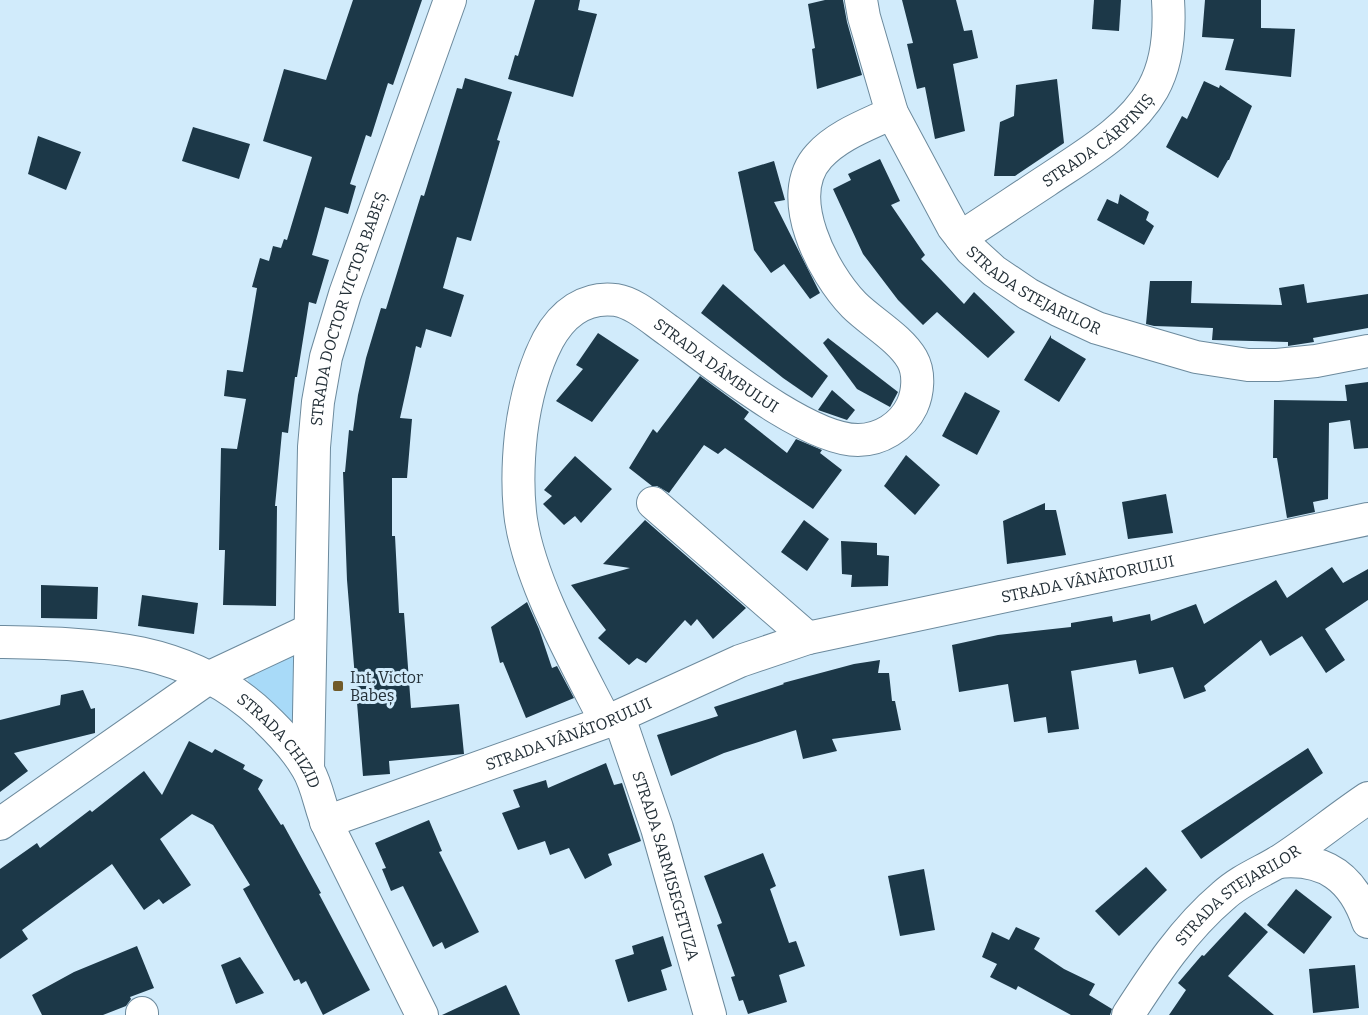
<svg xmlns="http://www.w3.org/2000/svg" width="1368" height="1015" font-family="Bitter,serif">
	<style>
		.green { fill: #a8daf8 }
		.building { fill: #1c3848 }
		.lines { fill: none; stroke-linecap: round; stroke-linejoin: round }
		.street-casing { stroke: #6c8a9d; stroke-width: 34 }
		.street { stroke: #fff; stroke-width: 32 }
		.poi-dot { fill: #705a29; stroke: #d1ebfb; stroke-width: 2 }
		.labels { text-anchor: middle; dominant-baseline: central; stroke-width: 6; stroke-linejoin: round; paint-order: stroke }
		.street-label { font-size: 16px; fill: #243038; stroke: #d1ebfb }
		.poi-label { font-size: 16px; fill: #243038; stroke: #d1ebfb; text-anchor: start }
	</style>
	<rect width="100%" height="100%" fill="#d1ebfb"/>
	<polygon class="green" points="292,656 296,658 297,725 288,725 249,683 246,675"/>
	<g class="building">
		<polygon points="353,0 422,0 393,85 388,83 371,137 366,135 350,184 356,186 348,214 325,207 312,255 329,260 316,304 309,302 297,377 295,377 288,433 282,432 275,506 277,506 276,606 223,605 225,550 219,550 221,448 237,449 246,399 224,396 227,370 243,372 257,288 252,287 260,258 269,261 273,246 281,248 284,239 287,240 312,157 263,141 284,69 326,80"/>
		<polygon points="535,0 580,0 578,10 597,14 573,97 508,79 515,55 518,56"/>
		<polygon points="825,0 843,0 847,22 862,75 817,89 812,49 815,48 808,4"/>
		<polygon points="902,0 956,0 964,31 972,30 978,58 953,64 965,131 935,139 925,87 917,89 907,44 913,43"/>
		<polygon points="1094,0 1121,0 1119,31 1092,29"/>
		<polygon points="1205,0 1261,0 1261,28 1295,29 1291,77 1225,70 1234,39 1202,37"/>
		<polygon points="465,78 512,92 497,140 500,141 471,241 457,237 443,288 464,295 451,337 426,329 421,348 416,346 400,418 412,419 407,478 392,478 392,536 395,536 399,613 404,613 411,708 459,704 464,754 389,761 390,774 363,776 347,580 343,472 345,472 349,430 353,431 358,395 366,358 381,308 386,309 421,195 424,196 457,88 462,89"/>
		<polygon points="1057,79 1064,143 1015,176 994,176 1000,122 1014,116 1016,85"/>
		<polygon points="1204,81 1219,88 1220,85 1252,106 1229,160 1228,160 1218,178 1166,147 1182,116 1187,119"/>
		<polygon points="193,127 250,144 239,179 182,161"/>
		<polygon points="38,136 81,152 66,190 28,174"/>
		<polygon points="880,159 900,201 891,205 925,255 921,259 964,304 974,292 1015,332 988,358 937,312 923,325 898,300 863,254 833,189 851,180 848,174"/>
		<polygon points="774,161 785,200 774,202 820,293 810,299 784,264 771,273 754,250 738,172"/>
		<polygon points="1120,194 1149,212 1146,220 1154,226 1144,245 1097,220 1107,199 1118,204"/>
		<polygon points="1150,281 1192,281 1191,303 1282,305 1279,288 1304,284 1307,303 1368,294 1368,328 1313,338 1314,342 1288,346 1288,342 1212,340 1213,328 1154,326 1146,324"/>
		<polygon points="723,284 828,376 812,398 783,378 701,313"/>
		<polygon points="598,333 639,360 592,422 556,401 583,369 576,365"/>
		<polygon points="1051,335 1051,338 1086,359 1059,402 1024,380"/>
		<polygon points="828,338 898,392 890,407 857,389 823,343"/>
		<polygon points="700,376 749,412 744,419 787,453 796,439 822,450 820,453 842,470 813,509 725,448 718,454 704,445 669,493 657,486 652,486 629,468 653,429 657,433"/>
		<polygon points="1368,382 1368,448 1354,449 1350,420 1329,423 1328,499 1313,502 1315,512 1287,518 1277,458 1273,458 1274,400 1347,401 1345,385"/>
		<polygon points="832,390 855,410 847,420 818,410"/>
		<polygon points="965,392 1000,411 977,455 942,436"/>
		<polygon points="906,455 940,485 915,515 884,486"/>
		<polygon points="575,456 612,489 581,523 575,516 564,525 543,504 552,496 544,490"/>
		<polygon points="1166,494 1173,533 1128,539 1122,502"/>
		<polygon points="1045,503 1045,510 1056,510 1066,555 1007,564 1003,521"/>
		<polygon points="645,520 746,608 713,639 697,619 691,626 685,620 646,663 637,658 629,665 598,638 606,630 571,585 630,568 603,564"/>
		<polygon points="804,520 829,539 807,571 781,552"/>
		<polygon points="841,541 877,543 877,555 889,556 888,586 851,587 852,575 842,574"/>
		<polygon points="1332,567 1343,583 1368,569 1368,600 1325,629 1345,660 1326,673 1302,636 1270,656 1261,640 1204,686 1206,691 1184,699 1173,667 1139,674 1136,660 1071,671 1079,729 1048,733 1046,717 1014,722 1008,684 959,692 952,645 998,635 1071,627 1071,623 1112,616 1113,622 1150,614 1151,621 1196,604 1204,624 1276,580 1287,598"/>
		<polygon points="41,585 98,587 97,619 41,618"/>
		<polygon points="142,595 198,603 194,634 138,626"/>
		<polygon points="527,602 539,629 552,668 557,666 574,698 526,718 503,662 500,663 491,627"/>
		<polygon points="880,660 878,673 889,673 892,701 895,701 901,730 832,739 837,751 803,759 796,730 724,753 671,776 657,735 718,716 714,707 784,684 783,683 854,664"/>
		<polygon points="83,690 91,709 95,708 95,733 14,753 28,771 0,792 0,720 60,705 61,695"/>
		<polygon points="189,741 212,753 215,749 245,765 243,769 263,780 258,789 281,825 283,824 321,893 319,894 370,990 323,1015 306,981 301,984 299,979 294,981 243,889 250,885 213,825 192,814 160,839 191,885 163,904 159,899 144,910 112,864 22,930 28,939 0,959 0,869 37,843 40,848 90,810 92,812 144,771 162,795"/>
		<polygon points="1308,748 1323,773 1201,859 1181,831"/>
		<polygon points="606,763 614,785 622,783 641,841 608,854 612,865 585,879 569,848 550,855 545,841 518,850 502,813 520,807 513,790 546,780 548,788"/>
		<polygon points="429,820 442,851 439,852 479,932 445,949 442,942 433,947 403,886 391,891 382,869 386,868 375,843"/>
		<polygon points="763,853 776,886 770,889 789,943 796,941 805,966 779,975 787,1002 748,1014 743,1000 739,1001 731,977 735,976 717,925 722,923 704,876"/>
		<polygon points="1146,867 1167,890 1119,936 1095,911"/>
		<polygon points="924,869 935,930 900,936 888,876"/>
		<polygon points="1296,889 1332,917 1304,954 1267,925"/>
		<polygon points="1245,912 1268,932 1228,976 1274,1015 1169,1015 1186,990 1178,983 1202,955 1204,956"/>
		<polygon points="1016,927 1040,938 1034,949 1064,969 1095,984 1089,995 1112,1009 1110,1015 1071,1015 1018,986 1016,990 990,977 997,964 982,957 992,932 1009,940"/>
		<polygon points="663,936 672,966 661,970 667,990 628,1002 615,960 634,954 632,946"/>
		<polygon points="137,946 154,988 130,997 131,999 126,1006 103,1015 42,1015 32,995 74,972"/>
		<polygon points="240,957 264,993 236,1004 221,965"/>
		<polygon points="1355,965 1359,1008 1313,1013 1309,969"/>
		<polygon points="506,985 520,1015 442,1015"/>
	</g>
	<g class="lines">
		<defs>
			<g id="street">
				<path id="s1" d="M861,0L864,17L892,113L953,227L971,250L994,271L1028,294L1058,310L1097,328L1196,357L1248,365H1277L1316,361L1368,351"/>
				<path id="s2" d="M961,237C989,219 1017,200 1046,181C1083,156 1130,130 1153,89C1168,62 1170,30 1168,0"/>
				<polyline points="653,503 808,638"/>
				<path id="s3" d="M0,642C97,644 188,645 263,716C279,731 296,749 307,768C318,786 320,809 329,828C360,890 391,953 422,1015"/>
				<path id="s4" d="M619,717L657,828L710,1015"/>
				<path id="s5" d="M606,722C576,663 531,585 521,520C517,491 518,462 521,434C525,402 533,369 548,340C562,314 585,296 616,300C635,303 653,320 669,331C712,362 806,440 858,440C880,440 902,427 912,406C918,393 920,373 912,359C900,338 871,322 854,305C823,273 782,196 819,156C838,135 867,125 892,113"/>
				<path id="s6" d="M308,769L314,447L318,402L326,357L345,294L450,0"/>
				<path id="s7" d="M326,822L606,722L740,661L808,638L1368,519"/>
				<polyline points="0,824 210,677 310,630"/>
				<path d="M1278,862C1325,857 1353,878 1368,922"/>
				<polyline points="142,1013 142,1015"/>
				<path id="s8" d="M1128,1015C1155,973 1184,929 1223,896C1239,881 1259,873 1278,862C1308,843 1338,818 1368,798"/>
			</g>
		</defs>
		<use href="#street" class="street-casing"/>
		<use href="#street" class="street"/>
	</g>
	<rect class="poi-dot" x="332" y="680" width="12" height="12" rx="3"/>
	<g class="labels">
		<g class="street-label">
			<text stroke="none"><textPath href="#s2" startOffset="168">STRADA CĂRPINIȘ</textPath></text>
			<text stroke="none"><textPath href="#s1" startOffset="351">STRADA STEJARILOR</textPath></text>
			<text stroke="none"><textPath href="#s6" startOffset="465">STRADA DOCTOR VICTOR BABEȘ</textPath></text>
			<text stroke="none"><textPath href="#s5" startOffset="609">STRADA DÂMBULUI</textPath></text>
			<text stroke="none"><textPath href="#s7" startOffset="802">STRADA VÂNĂTORULUI</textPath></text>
			<text stroke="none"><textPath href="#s7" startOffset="258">STRADA VÂNĂTORULUI</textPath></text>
			<text stroke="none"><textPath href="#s3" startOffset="310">STRADA CHIZID</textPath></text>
			<text stroke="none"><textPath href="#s4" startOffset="156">STRADA SARMISEGETUZA</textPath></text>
			<text stroke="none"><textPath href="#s8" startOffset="165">STRADA STEJARILOR</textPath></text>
		</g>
		<g class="poi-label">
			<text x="350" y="677">Int. Victor<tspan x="350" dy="18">Babeș</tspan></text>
		</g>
	</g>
</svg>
